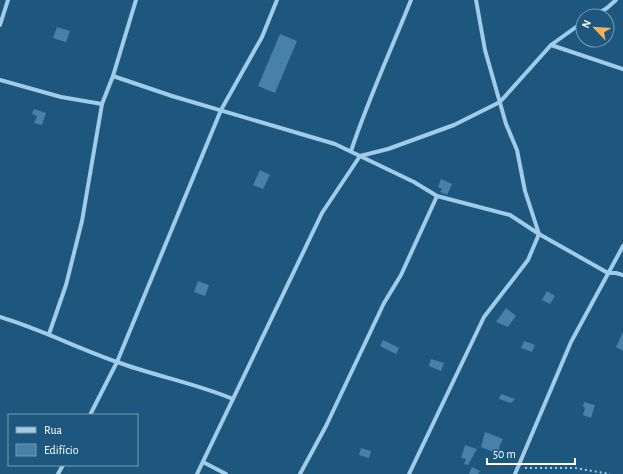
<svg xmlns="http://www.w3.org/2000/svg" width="623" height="474" font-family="'Alegreya Sans',sans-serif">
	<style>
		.building { fill: #4681a7 }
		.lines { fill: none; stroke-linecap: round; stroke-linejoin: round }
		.path { stroke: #a1cce7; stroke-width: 2; stroke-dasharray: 2 3; stroke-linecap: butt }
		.street { stroke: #a1cce7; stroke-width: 4 }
	</style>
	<rect width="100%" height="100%" fill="#1e577d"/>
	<g class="building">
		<polygon points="57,27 70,31 66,42 53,38"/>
		<polygon points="280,34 297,41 275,93 258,86"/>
		<polygon points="34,109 46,113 42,125 34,123 37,116 32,114"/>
		<polygon points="260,170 270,175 263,189 253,185"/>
		<polygon points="441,179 452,184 447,195 440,192 442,189 438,187"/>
		<polygon points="198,281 209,285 205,296 194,292"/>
		<polygon points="547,291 555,296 550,304 542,300"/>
		<polygon points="506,308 516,316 508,327 496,322"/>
		<polygon points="623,332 623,351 616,347"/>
		<polygon points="383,340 399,348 396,354 380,346"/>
		<polygon points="524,341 535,345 532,352 521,348"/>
		<polygon points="431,359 444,363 441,371 429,366"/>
		<polygon points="501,394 515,399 511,403 499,399"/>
		<polygon points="584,402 595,405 591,418 583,415 585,408 583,407"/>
		<polygon points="485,432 503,439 499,447 501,455 481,447"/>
		<polygon points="465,445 477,449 468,465 464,464 466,459 461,458"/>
		<polygon points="361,448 371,451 369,458 359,455"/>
		<polygon points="472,467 480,471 478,474 469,474"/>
	</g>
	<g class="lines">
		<polyline class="path" points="525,468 575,468 610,474"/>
		<g class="street">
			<polyline points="594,16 607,8 616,0"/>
			<polyline points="0,25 8,0"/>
			<polyline points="551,45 623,69"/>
			<polyline points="113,76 172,96 335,144 414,182 437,196 510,215 539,234 608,273 616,273 623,275"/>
			<polyline points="0,80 61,97 102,104"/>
			<path d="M351,151C368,100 391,50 411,0"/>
			<path d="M0,317C40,329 77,348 117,362C155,376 195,383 233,399"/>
			<polyline points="49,334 66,285 82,221 102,104 113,76 136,0"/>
			<polyline points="90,415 117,362 221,110 262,37 277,0"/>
			<polyline points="203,462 226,474"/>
			<polyline points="58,474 63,465"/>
			<polyline points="197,474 322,213 360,156 388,149 454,125 500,102 551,45 583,22"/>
			<polyline points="300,474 326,426 384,303 401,275 437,196"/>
			<polyline points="409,474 484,317 528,260 539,234 525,191 517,150 506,124 485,50 476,0"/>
			<polyline points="515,474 571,342 623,246"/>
		</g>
	</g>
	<rect x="8" y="414" width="130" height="52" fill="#1e577d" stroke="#789ab1"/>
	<rect x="16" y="427" width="20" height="6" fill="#a1cce7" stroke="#789ab1"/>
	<text x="44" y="434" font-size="12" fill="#ffffff">Rua</text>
	<rect x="16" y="444" width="20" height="12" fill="#4681a7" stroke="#789ab1"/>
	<text x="44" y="454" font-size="12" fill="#ffffff">Edifício</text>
	<g transform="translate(595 28) rotate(295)"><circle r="19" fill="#1e577d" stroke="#789ab1"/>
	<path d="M0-3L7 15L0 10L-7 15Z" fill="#f6b260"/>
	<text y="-6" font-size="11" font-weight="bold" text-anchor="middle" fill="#ffffff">N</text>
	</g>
	<path d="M487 458v6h88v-6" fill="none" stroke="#ffffff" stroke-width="2"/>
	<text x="493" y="458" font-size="12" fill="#ffffff" stroke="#1e577d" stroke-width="3" paint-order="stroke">50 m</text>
</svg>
